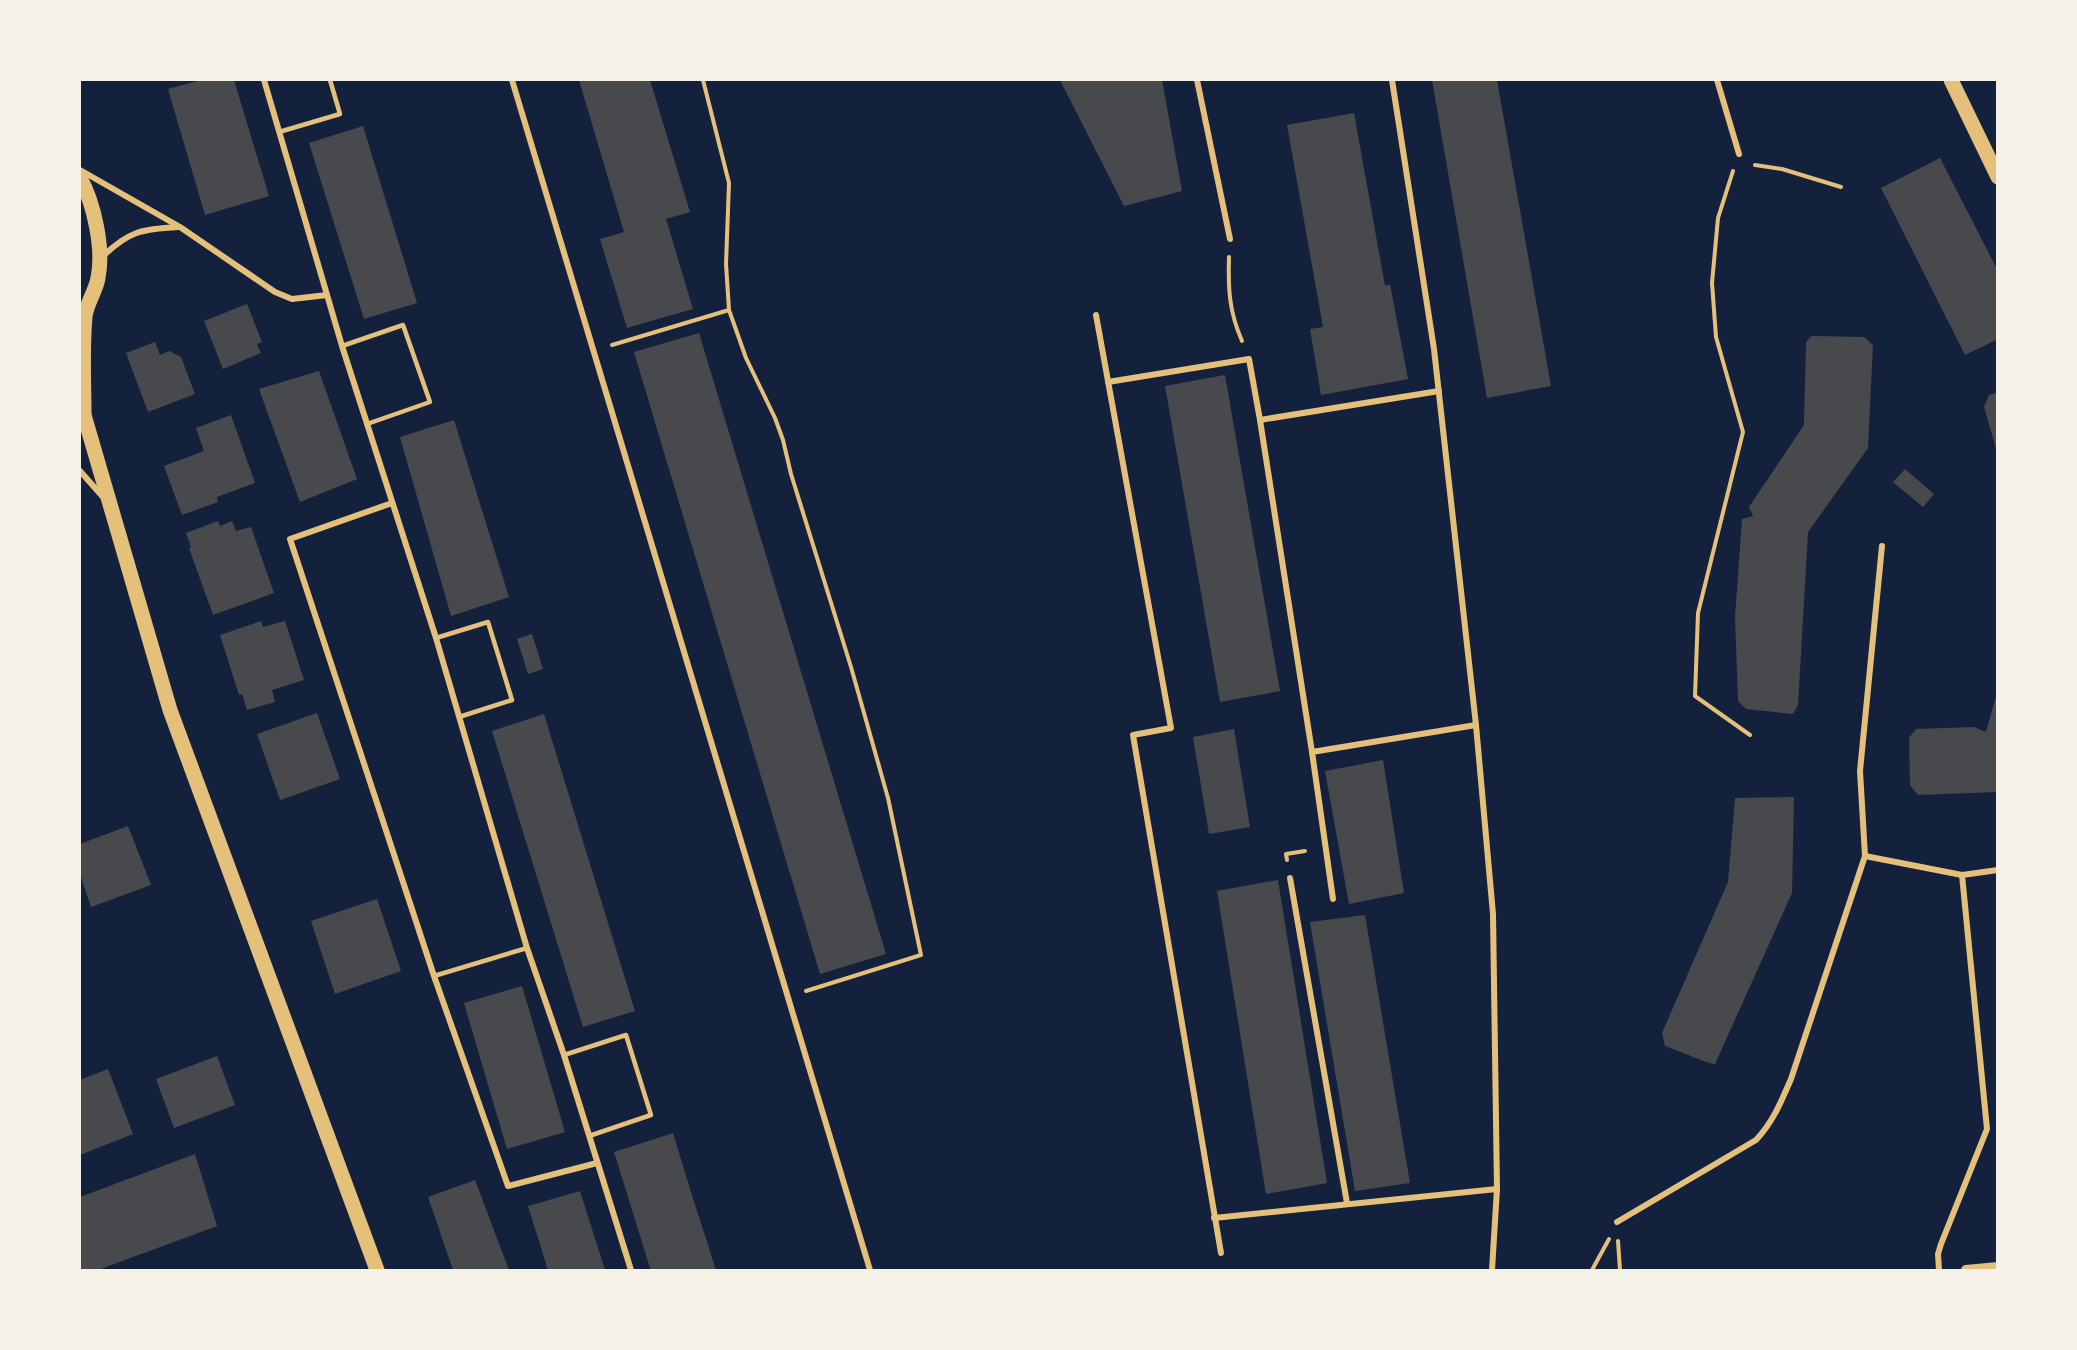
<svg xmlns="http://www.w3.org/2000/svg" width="2077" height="1350" font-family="Mulish,sans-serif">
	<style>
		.building { fill: #48494c }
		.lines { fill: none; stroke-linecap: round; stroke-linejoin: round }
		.path { stroke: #e5c07b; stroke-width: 4 }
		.service { stroke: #e5c07b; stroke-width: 4.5 }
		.minor { stroke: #e5c07b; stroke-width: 6 }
		.tertiary { stroke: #e5c07b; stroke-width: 10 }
		.primary { stroke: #e5c07b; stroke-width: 15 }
	</style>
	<rect width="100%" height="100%" fill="#14213d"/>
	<g class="building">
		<polygon points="201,80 234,80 269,196 205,215 168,89"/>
		<polygon points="579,80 650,80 690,212 666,219 693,309 627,328 600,239 624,232"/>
		<polygon points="1060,80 1162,80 1182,191 1124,206"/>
		<polygon points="1432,80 1497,80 1551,386 1487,398"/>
		<polygon points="1354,113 1385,286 1390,284 1408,379 1321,395 1310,329 1323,327 1287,125"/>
		<polygon points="363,126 417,303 364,319 309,143"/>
		<polygon points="1940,158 1998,271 1998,339 1965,355 1881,188"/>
		<polygon points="247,304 262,342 257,344 261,353 223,369 204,321"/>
		<polygon points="699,333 886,954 820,974 634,352"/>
		<polygon points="1812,336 1864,337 1873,345 1868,448 1808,532 1798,705 1793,714 1746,709 1738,701 1735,617 1742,519 1753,516 1749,507 1804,425 1806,342"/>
		<polygon points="155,342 160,355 169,351 181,357 195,394 148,412 126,353"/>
		<polygon points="319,371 357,479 300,502 259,389"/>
		<polygon points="1225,375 1280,691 1220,702 1165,386"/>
		<polygon points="1998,392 1998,452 1997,452 1984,407 1989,395"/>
		<polygon points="231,415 255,483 217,497 218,502 182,515 164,466 204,451 196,428"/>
		<polygon points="454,420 509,597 451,616 400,437"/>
		<polygon points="1905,469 1934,494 1923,507 1893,482"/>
		<polygon points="218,521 220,526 232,521 236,531 251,527 274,593 213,615 189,548 191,547 186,533"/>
		<polygon points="261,621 263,627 285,621 304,680 272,690 275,702 247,710 242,694 239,695 220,635"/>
		<polygon points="532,634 543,669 528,674 517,639"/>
		<polygon points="1997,693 1998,792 1918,795 1910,785 1909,738 1916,729 1974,727 1986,732"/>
		<polygon points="317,713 340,779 280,800 257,734"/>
		<polygon points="544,714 635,1011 583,1027 492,731"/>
		<polygon points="1234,729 1250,827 1209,834 1193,737"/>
		<polygon points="1383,760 1404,893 1349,904 1325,771"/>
		<polygon points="1794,797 1792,893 1715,1064 1709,1063 1665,1046 1662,1033 1728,882 1735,798"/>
		<polygon points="128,826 151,885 91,907 80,874 80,844"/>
		<polygon points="1278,880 1327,1183 1266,1194 1217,891"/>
		<polygon points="377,899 401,971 335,994 311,921"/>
		<polygon points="1365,915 1410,1183 1355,1191 1310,922"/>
		<polygon points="522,986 565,1132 507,1149 464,1003"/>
		<polygon points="217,1056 235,1105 174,1128 156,1079"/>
		<polygon points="108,1069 133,1134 80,1155 80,1080"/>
		<polygon points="673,1133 690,1189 716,1270 650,1270 650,1268 614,1152"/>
		<polygon points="195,1154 217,1226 98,1270 80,1270 80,1197"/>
		<polygon points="475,1180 509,1270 453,1270 428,1197"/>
		<polygon points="580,1191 605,1270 548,1270 528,1206"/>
	</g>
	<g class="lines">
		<g class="path">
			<polyline points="703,80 729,183 726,264 729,310 746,358 775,418 783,440 791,474 851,667 888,798 921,955 806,991"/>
			<polyline points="1755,165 1782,169 1841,187"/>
			<polyline points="1733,171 1718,218 1712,283 1716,337 1743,432 1698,613 1695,696 1750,735"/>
			<path d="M1229,257C1228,289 1229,311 1242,341"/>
			<polyline points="612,345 729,310"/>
			<polyline points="1287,860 1286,854 1305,851"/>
			<polyline points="1618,1241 1620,1270"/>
			<polyline points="1592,1270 1609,1239"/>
		</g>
		<g class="service">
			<polyline points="279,132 340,114 330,80"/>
			<polyline points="342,346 403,325 430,402 367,424"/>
			<polyline points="436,638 488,622 512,700 459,717"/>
			<polyline points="434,976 527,948"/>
			<polyline points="564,1055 626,1035 651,1115 589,1136"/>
		</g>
		<g class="minor">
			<polyline points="264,80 342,346 436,638 527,948 564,1055 631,1270"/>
			<polyline points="512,80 870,1270"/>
			<polyline points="1197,80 1230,239"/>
			<polyline points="1392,80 1434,349 1476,725 1493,914 1497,1189 1492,1270"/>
			<polyline points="1717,80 1739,154"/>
			<polyline points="80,170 180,227 275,292 292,299 327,295"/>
			<path d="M102,257C129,231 142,229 178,227"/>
			<polyline points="1096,315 1171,728 1133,735 1221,1253"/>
			<polyline points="1108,382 1249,359 1260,420"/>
			<polyline points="1439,391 1260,420 1312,752 1476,725"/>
			<polyline points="80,471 103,497"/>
			<polyline points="392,503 290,539 434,976 508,1186 597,1163"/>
			<polyline points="1312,752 1333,899"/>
			<polyline points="1865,856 1962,875 1998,870"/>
			<polyline points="1290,878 1347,1203"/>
			<polyline points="1214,1218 1497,1189"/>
			<path d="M1617,1222L1756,1140C1773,1122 1781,1102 1791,1079L1865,856L1860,771L1882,546"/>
			<polyline points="1939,1270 1938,1254 1941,1244 1987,1129 1962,875"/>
		</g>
		<polyline class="tertiary" points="1966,1270 1998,1267"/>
		<g class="primary">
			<polyline points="1951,80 1998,177"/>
			<path d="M80,178C94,203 104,249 98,278C96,291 86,304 85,317C82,349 84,383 84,415"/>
			<polyline points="80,407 84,415 170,710 377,1270"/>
		</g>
	</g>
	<rect width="2077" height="1350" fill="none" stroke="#f6f1e7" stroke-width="162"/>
</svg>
